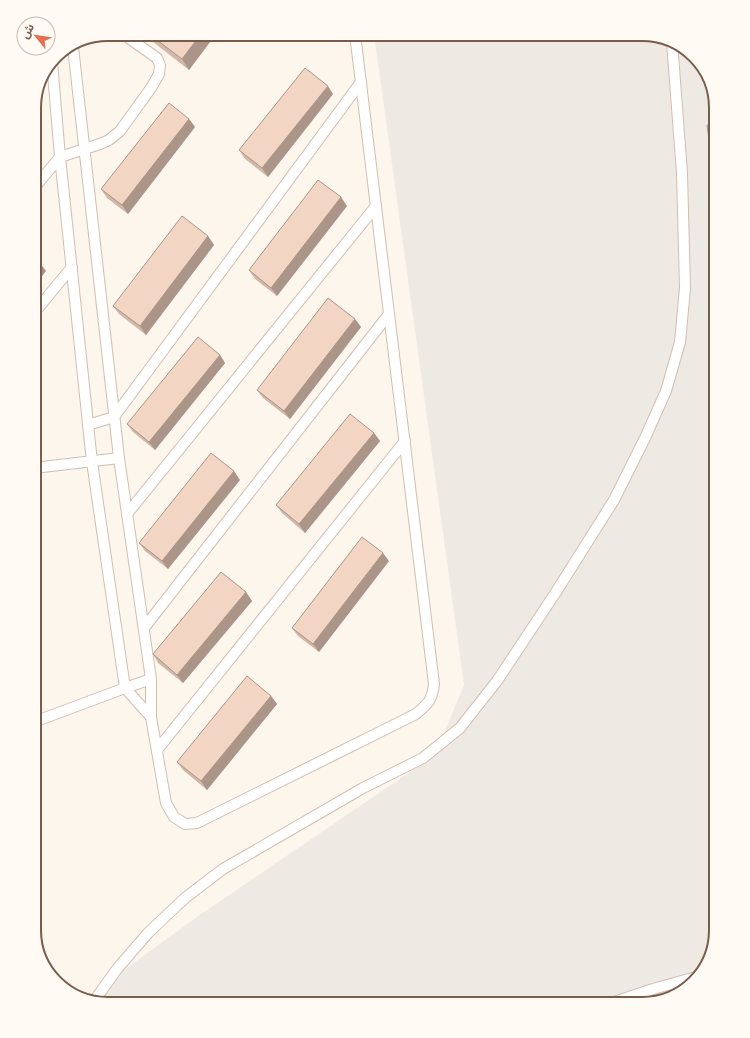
<svg xmlns="http://www.w3.org/2000/svg" width="750" height="1038" font-family="Figtree,'Noto Sans Arabic',sans-serif">
	<style>
		.industrial { fill: #efe9e4 }
		.lines { fill: none; stroke-linecap: round; stroke-linejoin: round }
		.service-casing { stroke: #d1beb0; stroke-width: 12 }
		.service { stroke: #fff; stroke-width: 10 }
		.wall { fill: #d1b7a8 }
		.shaded-wall { fill: #aa9588 }
		.building { fill: #f3d5c3; stroke: #aa9588 }
		.rim { fill: none; stroke: #7a5c4d; stroke-width: 2 }
	</style>
	<rect width="100%" height="100%" fill="#fdf6ec"/>
	<polygon class="industrial" points="374,34 647,34 679,44 706,71 716,108 716,930 706,967 679,994 642,1004 103,1004 90,1000 94,992 201,914 435,755 464,685"/>
	<g class="lines">
		<defs>
			<g id="service">
				<path d="M73,47L119,458L151,679V717L166,803L174,817L185,824L197,823L416,714C429,703 432,700 434,684L355,34"/>
				<polyline points="52,62 60,157 92,462 125,688 151,717"/>
				<polyline points="34,188 60,157 100,144 109,140 120,131 151,88 159,74 160,65 157,58 123,34"/>
				<polyline points="34,313 72,267"/>
				<polyline points="88,425 114,417 361,82"/>
				<polyline points="34,468 119,458"/>
				<polyline points="127,514 376,206"/>
				<polyline points="144,628 389,314"/>
				<polyline points="34,722 125,688 151,679"/>
				<polyline points="157,750 405,441"/>
				<polyline points="94,1001 117,969 148,933 185,898 223,869 363,788 423,758 460,728 497,681 556,592 614,500 645,438 666,391 680,342 685,288 682,173 672,42"/>
				<polyline points="608,1004 653,989 696,977"/>
			</g>
		</defs>
		<use href="#service" class="service-casing"/>
		<use href="#service" class="service"/>
	</g>
	<g class="wall">
		<polygon points="143,34 216,34 189,70"/>
		<polygon points="333,94 268,177 245,159 239,150"/>
		<polygon points="189,119 195,127 128,214 107,198 101,189"/>
		<polygon points="347,206 277,296 255,279 249,270"/>
		<polygon points="208,236 214,245 146,335 119,314 113,306"/>
		<polygon points="355,319 361,327 290,419 263,398 257,390"/>
		<polygon points="220,355 225,363 155,450 133,432 127,424"/>
		<polygon points="374,433 380,441 305,533 282,513 276,505"/>
		<polygon points="240,480 168,569 145,551 139,543"/>
		<polygon points="389,561 319,652 298,636 292,628"/>
		<polygon points="246,592 252,601 183,683 158,663 153,654"/>
		<polygon points="271,696 277,704 207,790 183,770 177,762"/>
	</g>
	<g class="shaded-wall">
		<polygon points="201,34 216,34 189,70 182,59"/>
		<polygon points="328,86 333,94 268,177 262,168"/>
		<polygon points="189,119 195,127 128,214 122,205"/>
		<polygon points="341,197 347,206 277,296 271,288"/>
		<polygon points="208,236 214,245 146,335 140,326"/>
		<polygon points="40,263 46,271 34,287 34,271"/>
		<polygon points="355,319 361,327 290,419 284,411"/>
		<polygon points="220,355 225,363 155,450 149,442"/>
		<polygon points="374,433 380,441 305,533 299,524"/>
		<polygon points="234,471 240,480 168,569 162,561"/>
		<polygon points="383,553 389,561 319,652 313,644"/>
		<polygon points="246,592 252,601 183,683 177,675"/>
		<polygon points="271,696 277,704 207,790 201,781"/>
	</g>
	<g class="building">
		<polygon points="149,34 201,34 182,59"/>
		<polygon points="305,68 328,86 262,168 239,150"/>
		<polygon points="169,103 189,119 122,205 101,189"/>
		<polygon points="716,124 716,176 714,176 707,125"/>
		<polygon points="318,180 341,197 271,288 249,270"/>
		<polygon points="182,216 208,236 140,326 113,306"/>
		<polygon points="34,258 40,263 34,271"/>
		<polygon points="328,298 355,319 284,411 257,390"/>
		<polygon points="198,337 220,355 149,442 127,424"/>
		<polygon points="350,414 374,433 299,524 276,505"/>
		<polygon points="211,453 234,471 162,561 139,543"/>
		<polygon points="362,537 383,553 313,644 292,628"/>
		<polygon points="221,572 246,592 177,675 153,654"/>
		<polygon points="247,676 271,696 201,781 177,762"/>
	</g>
	<path d="M0 0H750V1038H0ZM108 41H642A67 67 0 0 1 709 108V930A67 67 0 0 1 642 997H108A67 67 0 0 1 41 930V108A67 67 0 0 1 108 41Z" fill="#fffaf3" fill-rule="evenodd"/>
	<path class="rim" d="M108 41H642A67 67 0 0 1 709 108V930A67 67 0 0 1 642 997H108A67 67 0 0 1 41 930V108A67 67 0 0 1 108 41Z"/>
	<g transform="translate(36 36) rotate(300)"><circle r="19" fill="#fffaf3" stroke="#cabbb1"/>
	<path d="M0-3L7 15L0 10L-7 15Z" fill="#e76f51"/>
	<text y="-6" font-size="11" font-weight="bold" text-anchor="middle" fill="#7a5c4d">ش</text>
	</g>
</svg>
